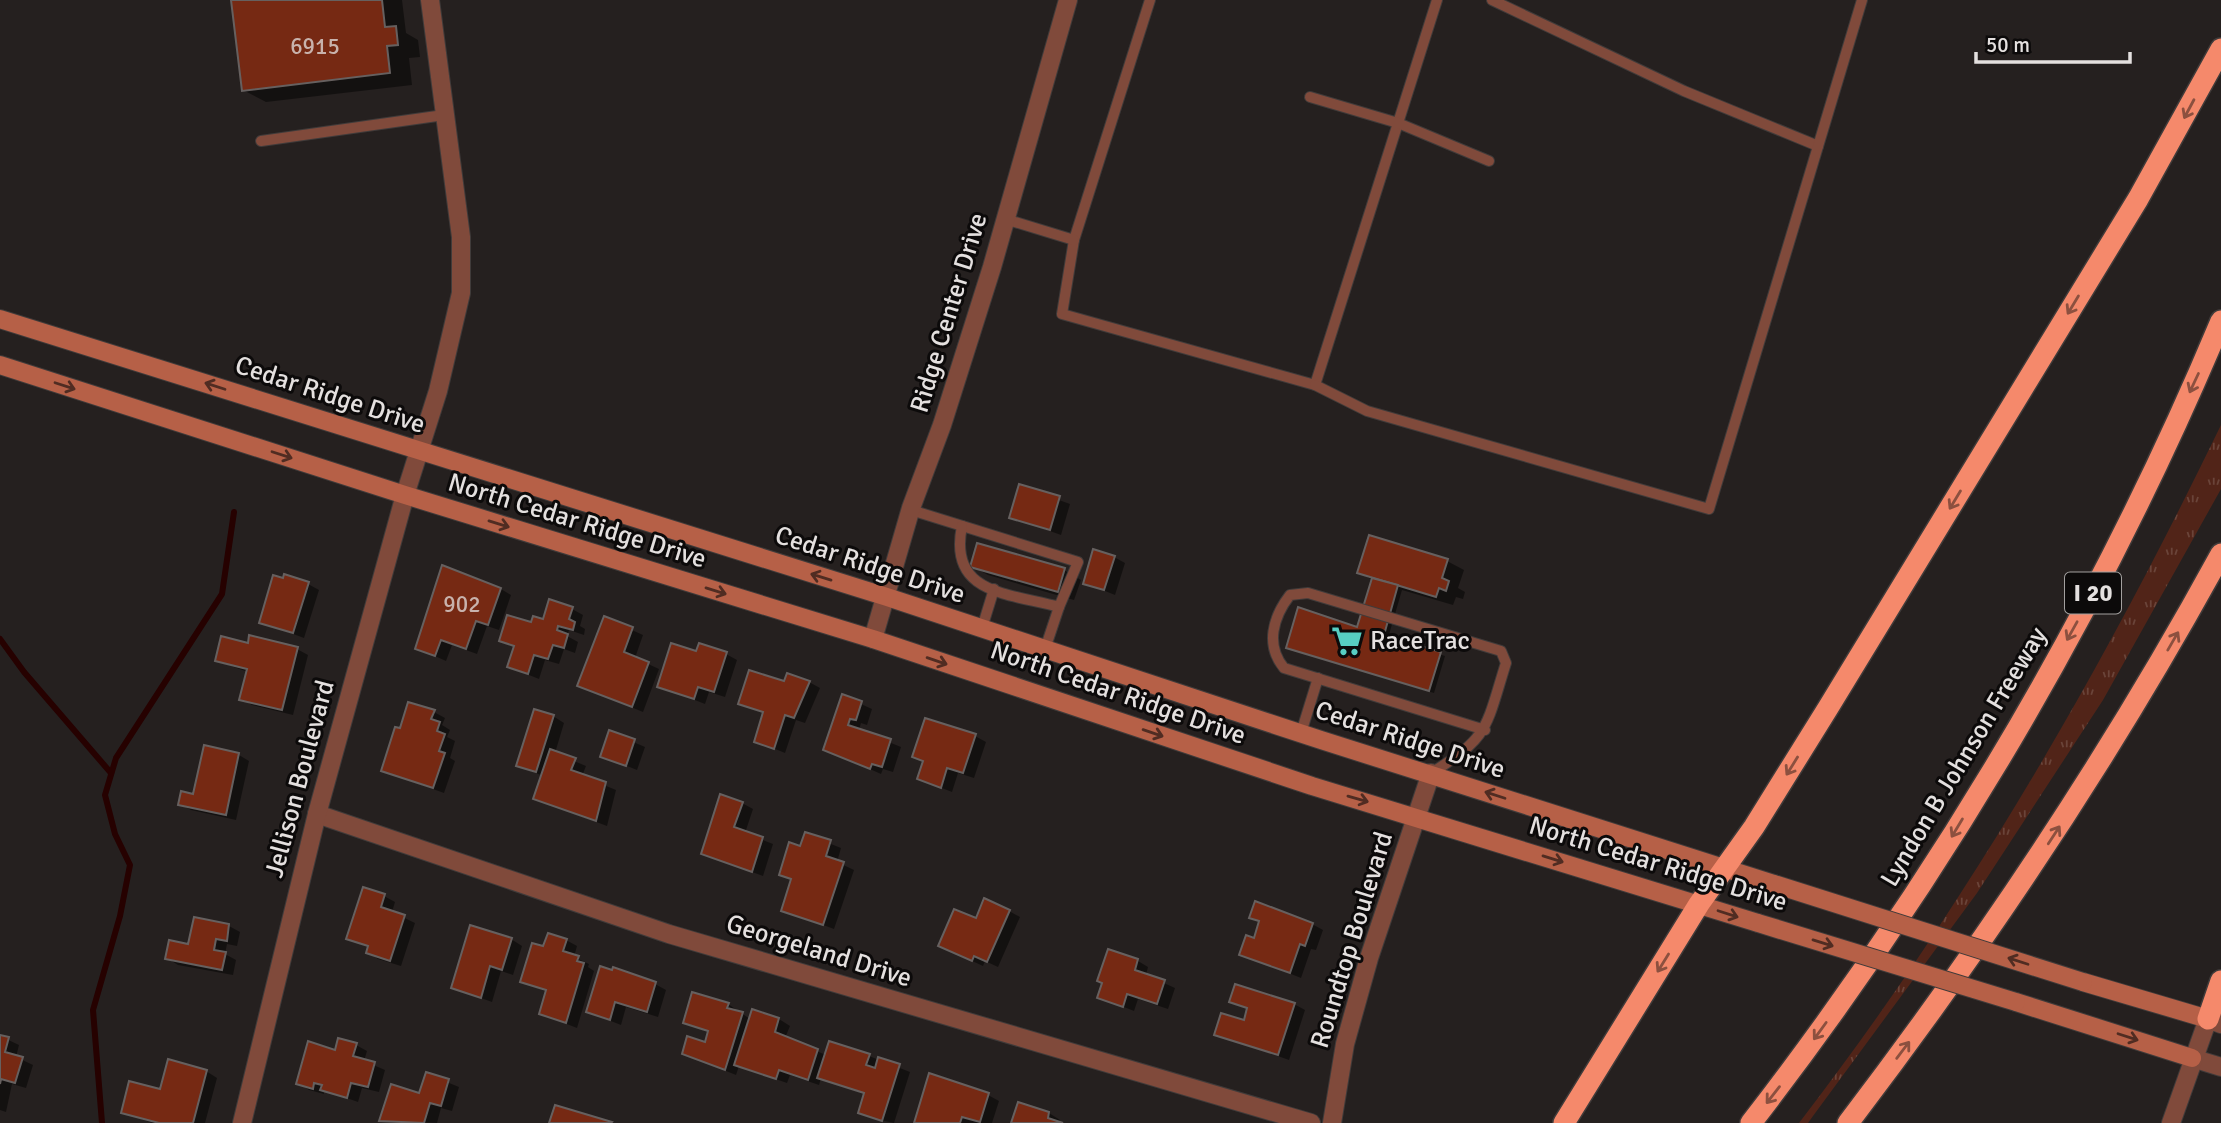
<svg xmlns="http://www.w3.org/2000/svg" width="2221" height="1123" font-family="Signika,sans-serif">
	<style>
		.grass { fill: url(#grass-tufts) }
		.shadow { fill: #0007 }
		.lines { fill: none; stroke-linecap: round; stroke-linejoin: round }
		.stream { stroke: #260100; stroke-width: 6 }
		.building { fill: #762913; stroke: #66605f; stroke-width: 2 }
		.service-casing { stroke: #403b3a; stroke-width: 12 }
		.minor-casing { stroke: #403b3a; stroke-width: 20 }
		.tertiary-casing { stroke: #403b3a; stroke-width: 20 }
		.secondary-casing { stroke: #403b3a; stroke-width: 20 }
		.motorway-casing { stroke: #403b3a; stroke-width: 24 }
		.service { stroke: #804a3b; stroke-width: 10 }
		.minor { stroke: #804a3b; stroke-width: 18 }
		.tertiary { stroke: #804a3b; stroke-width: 18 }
		.secondary { stroke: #b66047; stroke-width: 18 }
		.motorway { stroke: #f5896b; stroke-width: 21 }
		.secondary-bridge-casing { stroke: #403b3a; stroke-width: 20; stroke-linecap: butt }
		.secondary-bridge { stroke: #b66047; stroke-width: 18 }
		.oneway { stroke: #8c503f }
		.oneway2 { stroke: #502c22 }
		.labels { text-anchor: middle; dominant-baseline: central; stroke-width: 6; stroke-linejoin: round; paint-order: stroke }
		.number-label { font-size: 23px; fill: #c8b2ac }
		.shield { fill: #0c0a0a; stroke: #a3a09f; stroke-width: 2 }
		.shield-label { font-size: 24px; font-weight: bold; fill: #e4e0df }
		.street-label { font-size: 26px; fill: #e4e0df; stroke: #0c0a0a }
		.poi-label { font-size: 26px; fill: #e4e0df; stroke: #0c0a0a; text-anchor: start }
	</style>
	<defs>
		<pattern id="grass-tufts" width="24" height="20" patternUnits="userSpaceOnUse" patternTransform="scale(1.75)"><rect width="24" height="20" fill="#512418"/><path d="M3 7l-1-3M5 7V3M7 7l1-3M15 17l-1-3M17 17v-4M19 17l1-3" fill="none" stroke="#6a4439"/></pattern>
	</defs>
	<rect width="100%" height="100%" fill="#25201f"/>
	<path class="grass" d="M2221,425V489L2103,700L1977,893L1813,1116L1808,1123H1799C1966,906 2102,671 2221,425Z"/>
	<g class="shadow">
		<polygon points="233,0 402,0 406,33 418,40 420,57 409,58 412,85 266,102 243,90"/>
		<polygon points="1020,486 1070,504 1061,535 1011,517"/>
		<polygon points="1114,557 1125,563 1115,595 1085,583"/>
		<polygon points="1447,561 1464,570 1458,588 1465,592 1463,599 1456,597 1453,605 1402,590 1388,638 1445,656 1434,693 1293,650 1358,629 1373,580 1359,573"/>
		<polygon points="972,566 1064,570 1081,580 1074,600 988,575"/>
		<polygon points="308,584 319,590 304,638 261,622"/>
		<polygon points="501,589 511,595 499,630 487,626 477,654 452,645 446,661 417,648"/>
		<polygon points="572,609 583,615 580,626 585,629 584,635 569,630 567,636 578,642 575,653 564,649 559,664 545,660 539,679 509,667 515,647 501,640"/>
		<polygon points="605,618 643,635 635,658 659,669 643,712 580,686"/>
		<polygon points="249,645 297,649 308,655 293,715 252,705 241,699 248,672 217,661"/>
		<polygon points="697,653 726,654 737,660 725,697 709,692 705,704 659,686"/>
		<polygon points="809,682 820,688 805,723 796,720 785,753 756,741 765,714 740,703 785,684"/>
		<polygon points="843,696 872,709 867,725 861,723 859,730 901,747 893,772 883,769 881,774 825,749"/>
		<polygon points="434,712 445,718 442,725 450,730 447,737 455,741 450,758 455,761 444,793 383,771 401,730"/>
		<polygon points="553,716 564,723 555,753 586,766 582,776 616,790 607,826 535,799 543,776 519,766"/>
		<polygon points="610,732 645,747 637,770 602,756"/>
		<polygon points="975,736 986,742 974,778 958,773 952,792 919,779 924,762 914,756"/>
		<polygon points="239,755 249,761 236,820 191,810 180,804 194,796"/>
		<polygon points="742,803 753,809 745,833 773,844 763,876 703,854"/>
		<polygon points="806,834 841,848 837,862 854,870 834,929 783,910 792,881 781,874 802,848"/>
		<polygon points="384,896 395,902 392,912 415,923 401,966 378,959 368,952 369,948 348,938"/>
		<polygon points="1009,911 1020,917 998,967 985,961 983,966 940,946 976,921"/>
		<polygon points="1251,917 1312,924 1323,930 1316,950 1311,949 1301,978 1241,954 1255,940 1261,923"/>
		<polygon points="195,919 229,926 240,932 237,946 227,944 225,954 236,960 233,975 178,965 167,958 190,946"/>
		<polygon points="511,939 522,946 513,975 501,971 492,1002 453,988"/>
		<polygon points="566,940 577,946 574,957 589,964 588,967 594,971 577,1028 541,1014 547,992 522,981 545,948"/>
		<polygon points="1109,951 1138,961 1148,967 1146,975 1175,988 1168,1009 1138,999 1134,1011 1099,997"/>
		<polygon points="655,984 666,990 658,1017 626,1007 621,1025 588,1012"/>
		<polygon points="1231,1002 1294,1004 1305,1010 1289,1060 1216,1034 1245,1022 1249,1010"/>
		<polygon points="728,1004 750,1019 753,1011 779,1019 790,1026 785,1038 826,1055 869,1056 910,1072 894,1123 871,1118 860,1112 866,1095 821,1078 819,1085 790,1075 787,1083 739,1066 736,1075 684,1054 706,1044 709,1033 685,1022"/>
		<polygon points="0,1036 19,1045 16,1057 33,1065 26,1088 12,1084 6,1112 0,1110"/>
		<polygon points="356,1045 367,1051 364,1061 385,1070 379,1092 362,1088 358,1102 324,1090 324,1094 309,1090 298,1083 336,1053"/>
		<polygon points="206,1071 217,1078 205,1123 152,1123 123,1112"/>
		<polygon points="427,1074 459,1087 452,1111 441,1108 437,1123 381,1120 420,1095"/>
		<polygon points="988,1095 999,1101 992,1123 916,1123"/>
		<polygon points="1019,1104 1049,1113 1060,1120 1059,1123 1013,1123"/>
	</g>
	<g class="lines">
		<g class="stream">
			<polyline points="0,639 24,672 111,773"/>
			<polyline points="102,1123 93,1010 120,916 130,865 115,834 105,795 116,758 222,594 234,512"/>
		</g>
	</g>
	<g class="building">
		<polygon points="231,0 382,0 385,27 396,26 398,45 387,46 390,73 242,91"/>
		<polygon points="1019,484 1060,496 1050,530 1009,518"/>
		<polygon points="1369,535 1448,559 1442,578 1449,581 1446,591 1439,588 1436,597 1357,573"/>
		<polygon points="977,543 1065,568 1058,592 970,567"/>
		<polygon points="1093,549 1115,556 1104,590 1083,584"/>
		<polygon points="442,565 501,588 488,625 476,621 466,649 441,640 435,656 415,649"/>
		<polygon points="284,574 309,582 293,633 259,623 273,575 283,578"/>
		<polygon points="1372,578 1398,585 1384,635 1441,652 1429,691 1286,648 1298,607 1357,627"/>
		<polygon points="549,599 573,607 569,619 575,622 573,630 558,626 557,630 568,634 564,648 553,645 548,659 534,655 528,674 507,667 514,646 499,641 507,615 531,622 533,616 543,619"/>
		<polygon points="604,616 633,627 624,652 649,662 632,707 577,686"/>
		<polygon points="249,635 298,647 282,710 239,700 247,669 215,661 221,636 248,643"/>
		<polygon points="671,643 696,651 699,643 727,652 714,692 698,687 694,699 657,687"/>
		<polygon points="749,670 784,681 787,673 810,681 794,718 785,715 774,749 754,742 763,712 738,704"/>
		<polygon points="842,694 862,701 856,720 850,719 848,725 891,739 882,767 872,764 870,769 823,750"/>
		<polygon points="408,702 435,710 431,719 440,722 437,731 445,734 439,751 445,753 433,788 381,771 395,727 400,728"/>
		<polygon points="534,709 554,715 536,772 516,766"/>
		<polygon points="925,718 976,734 963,773 947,768 941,788 917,779 923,761 912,757"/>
		<polygon points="609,730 635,739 626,766 600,757"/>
		<polygon points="204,745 239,753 226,815 178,805 181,791 193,794"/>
		<polygon points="550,749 576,758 571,770 606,782 596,821 533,799"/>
		<polygon points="720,794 743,802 734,827 763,837 752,872 701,854"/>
		<polygon points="805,832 831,840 826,856 844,862 823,925 781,911 791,879 779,875 789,842 800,846"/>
		<polygon points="363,887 385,894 381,907 405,915 390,961 366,953 368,946 346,939"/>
		<polygon points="984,898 1010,910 987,962 974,956 972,961 938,946 954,909 976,918"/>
		<polygon points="1255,901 1313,923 1305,946 1300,944 1290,973 1239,955 1246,935 1254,938 1259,921 1249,918"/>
		<polygon points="194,917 229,924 227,941 216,939 214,950 226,952 222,970 165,959 169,940 188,944"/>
		<polygon points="470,925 512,938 502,970 490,966 481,998 451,988"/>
		<polygon points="548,933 567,939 563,951 579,956 577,961 584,963 566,1023 539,1014 546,990 520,982 532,943 543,946"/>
		<polygon points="1108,949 1138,959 1135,970 1165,980 1157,1004 1127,994 1123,1007 1097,998 1102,983 1097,981"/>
		<polygon points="600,966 612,970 613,967 656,982 647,1012 615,1002 610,1020 586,1012"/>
		<polygon points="1235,984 1295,1003 1278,1055 1214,1035 1221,1013 1244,1020 1247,1008 1229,1002"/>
		<polygon points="692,992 729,1003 727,1008 743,1012 725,1070 682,1054 687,1036 705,1042 708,1031 683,1023"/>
		<polygon points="752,1009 779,1018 775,1032 818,1049 808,1080 779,1070 776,1079 734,1065"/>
		<polygon points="0,1035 9,1037 5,1052 23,1057 15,1083 1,1079 0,1084"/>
		<polygon points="338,1038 357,1043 353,1056 375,1062 368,1087 351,1083 347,1098 320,1090 322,1085 314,1083 313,1089 296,1084 308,1041 335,1050"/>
		<polygon points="829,1041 870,1054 866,1065 875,1068 878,1057 900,1064 882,1121 858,1113 864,1093 817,1078"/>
		<polygon points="168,1059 207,1070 193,1123 159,1123 121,1113 129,1081 160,1089"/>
		<polygon points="426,1072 449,1079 441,1106 430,1103 424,1123 379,1121 391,1084 419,1093"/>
		<polygon points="929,1073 989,1093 980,1122 962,1117 960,1123 914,1123"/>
		<polygon points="1018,1102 1049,1112 1048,1118 1063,1123 1011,1123"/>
		<polygon points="555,1105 612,1122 611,1123 549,1123"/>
	</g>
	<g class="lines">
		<defs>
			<g id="service">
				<polyline points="1150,0 1074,240 1062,314 1315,385 1437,0"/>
				<polyline points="1492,0 1684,91 1818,146"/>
				<polyline points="1310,97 1398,123 1489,161"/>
				<polyline points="261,141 444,115"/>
				<polyline points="1005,219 1074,240"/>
				<polyline points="1315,385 1367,411 1709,509 1862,0"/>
				<polyline points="911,510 1078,562 1059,607"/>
				<path d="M962,526C948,594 1007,593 1059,607L1045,649"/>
				<polyline points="982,628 994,589"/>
				<polyline points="1301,733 1318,678"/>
				<path d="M1431,773C1490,738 1486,726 1506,663L1501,651L1308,593L1290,595C1273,617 1265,645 1284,668L1485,730"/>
			</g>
			<g id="minor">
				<polyline points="873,639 911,508 942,425 992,267 1068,0"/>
				<polyline points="317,814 669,934 1311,1123"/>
				<polyline points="242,1123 317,814 405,495 438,391 461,293 461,237 430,0"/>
				<polyline points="1332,1123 1345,1044 1369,958 1431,773"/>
			</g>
			<g id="tertiary">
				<polyline points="2192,1058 2221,1067"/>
				<polyline points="2171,1123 2208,1019 2221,1024"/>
			</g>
			<g id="secondary">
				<polyline points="0,319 887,597 1321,740 1774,884"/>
				<polyline points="0,365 405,495 873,639 1312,786 1758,923"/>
				<polyline points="2083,982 2208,1019"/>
				<polyline points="2016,1002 2192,1058"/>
			</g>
			<g id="motorway">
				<polyline points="2208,1019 2221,981"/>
				<polyline points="1564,1123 1699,904 1754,827 1828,708 2138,199 2221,49"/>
				<path d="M1751,1123C1941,877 2101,608 2221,321"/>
				<path d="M1848,1123C1986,942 2112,754 2221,554"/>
			</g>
		</defs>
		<use href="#service" class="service-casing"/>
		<use href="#minor" class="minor-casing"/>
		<use href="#tertiary" class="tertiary-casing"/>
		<use href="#secondary" class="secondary-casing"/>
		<use href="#motorway" class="motorway-casing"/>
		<use href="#service" class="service"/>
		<use href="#minor" class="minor"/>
		<use href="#tertiary" class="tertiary"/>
		<use href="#secondary" class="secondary"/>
		<use href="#motorway" class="motorway"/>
		<defs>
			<g id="secondary-bridge">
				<polyline points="1774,884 2083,982"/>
				<polyline points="1758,923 2016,1002"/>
			</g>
		</defs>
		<use href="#secondary-bridge" class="secondary-bridge-casing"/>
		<use href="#secondary-bridge" class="secondary-bridge"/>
	</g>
	<defs><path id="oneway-shaft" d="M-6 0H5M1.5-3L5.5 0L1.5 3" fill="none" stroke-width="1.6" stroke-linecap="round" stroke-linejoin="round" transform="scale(1.75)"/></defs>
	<g class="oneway">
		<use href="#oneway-shaft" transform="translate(2189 109) rotate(118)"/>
		<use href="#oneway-shaft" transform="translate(2073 305) rotate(121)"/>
		<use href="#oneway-shaft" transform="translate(2194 383) rotate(115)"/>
		<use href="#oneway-shaft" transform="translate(1955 500) rotate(121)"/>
		<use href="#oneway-shaft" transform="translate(2072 631) rotate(119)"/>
		<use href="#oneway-shaft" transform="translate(2173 641) rotate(-60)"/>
		<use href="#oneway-shaft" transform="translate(1792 766) rotate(122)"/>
		<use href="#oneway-shaft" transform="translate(1957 828) rotate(121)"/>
		<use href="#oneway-shaft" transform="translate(2054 835) rotate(-57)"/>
		<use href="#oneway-shaft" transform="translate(1663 963) rotate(122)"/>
		<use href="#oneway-shaft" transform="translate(1820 1031) rotate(126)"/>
		<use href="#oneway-shaft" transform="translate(1903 1050) rotate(-53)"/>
		<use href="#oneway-shaft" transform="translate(1773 1095) rotate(128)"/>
	</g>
	<g class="oneway2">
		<use href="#oneway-shaft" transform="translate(65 386) rotate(18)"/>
		<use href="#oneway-shaft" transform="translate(215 386) rotate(-162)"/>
		<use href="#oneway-shaft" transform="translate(282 455) rotate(18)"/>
		<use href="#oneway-shaft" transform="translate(499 524) rotate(17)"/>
		<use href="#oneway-shaft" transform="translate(821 577) rotate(-163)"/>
		<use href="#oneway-shaft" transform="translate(716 591) rotate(17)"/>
		<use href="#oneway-shaft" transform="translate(937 661) rotate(19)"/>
		<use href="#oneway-shaft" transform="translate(1153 733) rotate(19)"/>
		<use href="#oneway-shaft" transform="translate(1495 795) rotate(-162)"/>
		<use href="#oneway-shaft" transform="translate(1358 799) rotate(16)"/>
		<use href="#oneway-shaft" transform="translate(1553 859) rotate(17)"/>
		<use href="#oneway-shaft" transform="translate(1728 914) rotate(18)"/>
		<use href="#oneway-shaft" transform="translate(1823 943) rotate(17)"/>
		<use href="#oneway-shaft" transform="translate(2018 961) rotate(-162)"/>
		<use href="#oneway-shaft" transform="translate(2128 1037) rotate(18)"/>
	</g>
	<defs>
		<symbol id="supermarket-bare" viewBox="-9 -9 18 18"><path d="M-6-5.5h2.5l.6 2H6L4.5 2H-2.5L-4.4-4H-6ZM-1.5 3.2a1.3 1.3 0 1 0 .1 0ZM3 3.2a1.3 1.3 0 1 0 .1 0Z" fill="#57cec2" stroke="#0c0a0a" stroke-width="2.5" paint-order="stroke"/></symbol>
	</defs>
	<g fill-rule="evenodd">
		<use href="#supermarket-bare" x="1325" y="619" width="44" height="44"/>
	</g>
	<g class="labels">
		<g class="number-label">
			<text x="315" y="46">6915</text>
			<text x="462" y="604">902</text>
		</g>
		<rect class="shield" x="2065" y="572.5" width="56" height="41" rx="5"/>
		<g class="shield-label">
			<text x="2093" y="593">I 20</text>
		</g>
		<g class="street-label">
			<text transform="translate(949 313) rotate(-73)">Ridge Center Drive</text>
			<text transform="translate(330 395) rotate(18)">Cedar Ridge Drive</text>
			<text transform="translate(577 521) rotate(17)">North Cedar Ridge Drive</text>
			<text transform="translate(870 565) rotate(18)">Cedar Ridge Drive</text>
			<text transform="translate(1118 693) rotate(19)">North Cedar Ridge Drive</text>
			<text transform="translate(1410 740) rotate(18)">Cedar Ridge Drive</text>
			<text transform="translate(1964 757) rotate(-59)">Lyndon B Johnson Freeway</text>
			<text transform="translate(300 779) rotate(-75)">Jellison Boulevard</text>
			<text transform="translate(1658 864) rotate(17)">North Cedar Ridge Drive</text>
			<text transform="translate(1352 940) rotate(-73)">Roundtop Boulevard</text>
			<text transform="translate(819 951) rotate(17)">Georgeland Drive</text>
		</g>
		<g class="poi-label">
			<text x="1370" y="641">RaceTrac</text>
		</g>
	</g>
	<path d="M1976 52v10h154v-10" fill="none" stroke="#e4e0df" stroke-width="3.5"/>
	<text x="1986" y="52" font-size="21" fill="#e4e0df" stroke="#0c0a0a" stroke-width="5" paint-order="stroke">50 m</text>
</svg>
